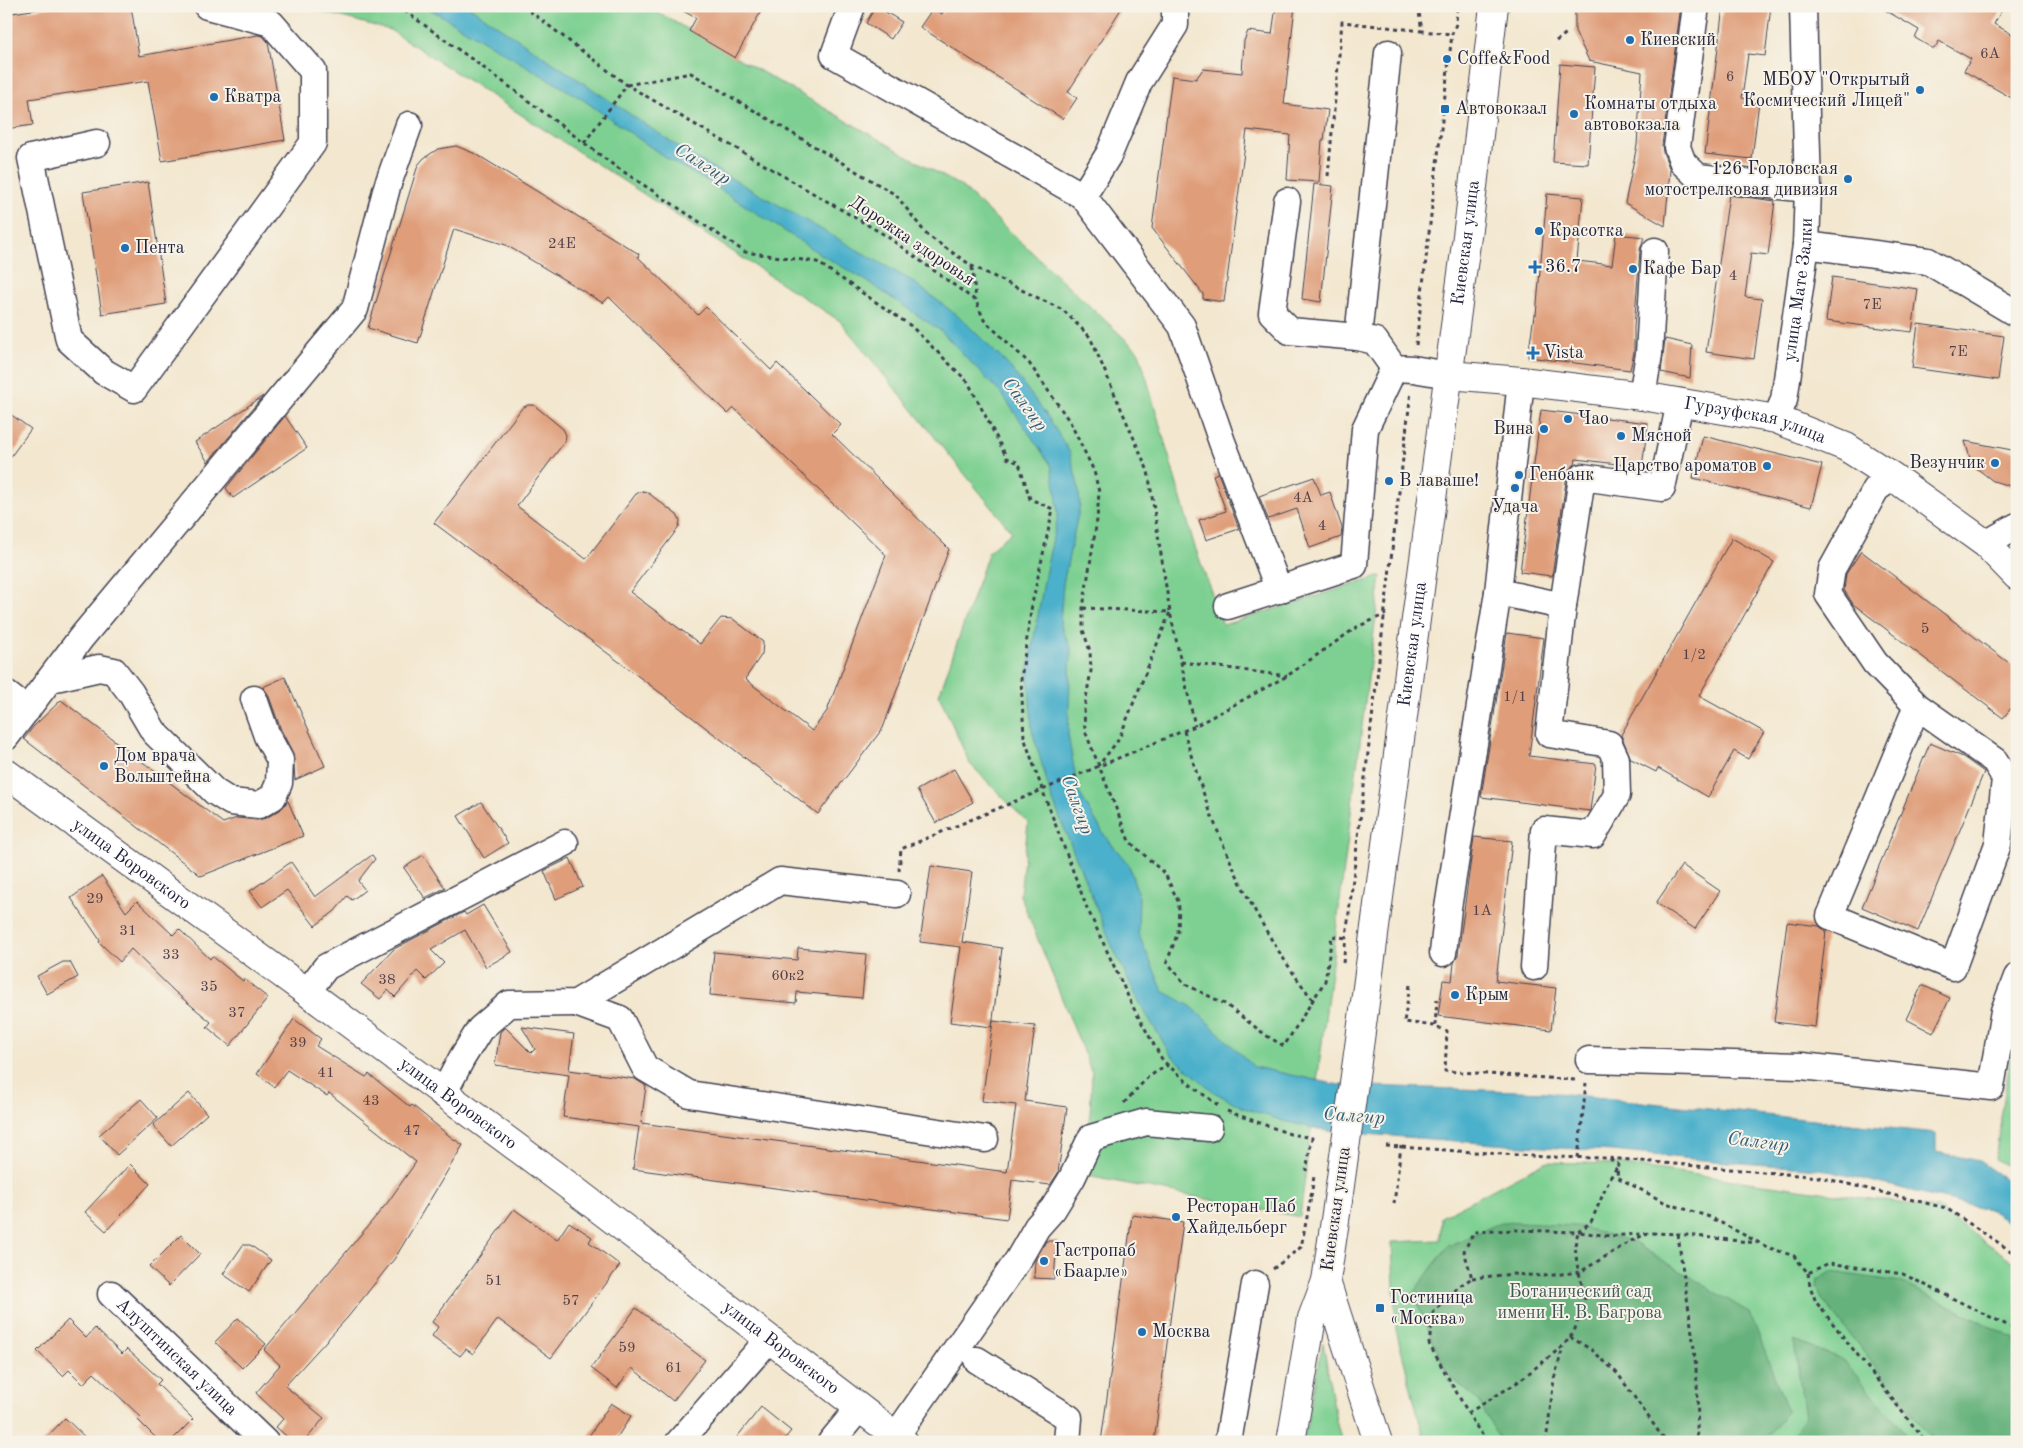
<svg xmlns="http://www.w3.org/2000/svg" width="2023" height="1448" font-family="'Old Standard TT',serif">
	<style>
		.green { fill: #7ed092; stroke: #507966 }
		.forest { fill: #66b27c; stroke: #446a5c }
		.water { fill: #4cb0cb; stroke: #376983 }
		.building { fill: #df9d79 }
		.lines { fill: none; stroke-linecap: round; stroke-linejoin: round }
		.minor-casing { stroke: #414051; stroke-width: 29 }
		.major-casing { stroke: #414051; stroke-width: 30 }
		.path { stroke: #414051; stroke-width: 3; stroke-dasharray: 4 4; stroke-linecap: butt }
		.minor { stroke: #fff; stroke-width: 26 }
		.major { stroke: #fff; stroke-width: 28 }
		.major-bridge-casing { stroke: #414051; stroke-width: 30; stroke-linecap: butt }
		.path-bridge { stroke: #414051; stroke-width: 3; stroke-dasharray: 4 4; stroke-linecap: butt }
		.major-bridge { stroke: #fff; stroke-width: 28 }
		.poi-dot { fill: #1f6fb2; stroke: #f7f3e8; stroke-width: 2 }
		.labels { text-anchor: middle; dominant-baseline: central; stroke-width: 4; stroke-linejoin: round; paint-order: stroke }
		.number-label { font-size: 15px; fill: #51414a }
		.poi-label { font-size: 18px; fill: #22223b; stroke: #f7f3e8; text-anchor: start }
		.street-label { font-size: 18px; fill: #22223b; stroke: #f7f3e8 }
		.park-label { font-size: 18px; fill: #3e5655; stroke: #f7f3e8 }
		.water-label { font-size: 19px; font-style: italic; fill: #335b75; stroke: #f7f3e8 }
	</style>
	<rect width="100%" height="100%" fill="#f7f3e8"/>
	<filter id="ink" filterUnits="userSpaceOnUse"><feTurbulence type="fractalNoise" baseFrequency=".02" numOctaves="2"/><feDisplacementMap in="SourceGraphic" scale="10" xChannelSelector="R" yChannelSelector="G"/><feConvolveMatrix kernelMatrix="1 2 1 2 8 2 1 2 1" color-interpolation-filters="sRGB"/></filter>
	<filter id="wash" filterUnits="userSpaceOnUse"><feTurbulence type="fractalNoise" baseFrequency=".0096" numOctaves="4" result="noise"/><feDisplacementMap in="SourceGraphic" scale="20" xChannelSelector="R" yChannelSelector="G"/><feGaussianBlur stdDeviation="1.12" result="paint"/><feColorMatrix in="noise" values="0 0 0 0 0 0 0 0 0 0 0 0 0 0 0 0 0 1.4 0 .05"/><feComposite in="paint" operator="in"/></filter>
	<g filter="url(#wash)">
		<rect width="100%" height="100%" fill="#f3e7cf"/>
		<g class="green">
			<polygon points="301,6 647,6 962,187 1139,352 1194,544 1223,625 1381,576 1300,1217 1087,1176 1092,1073 1020,895 1028,823 970,764 939,695 989,551 1012,532 840,321 390,30"/>
			<polygon points="2016,1018 2017,1018 2017,1172 1995,1159"/>
			<polygon points="1545,1162 1618,1164 1937,1208 2017,1264 2017,1442 1425,1442 1396,1330 1392,1242 1440,1240 1441,1217"/>
			<polygon points="1323,1342 1336,1421 1342,1442 1303,1442"/>
		</g>
		<g class="forest">
			<polygon points="1502,1222 1577,1226 1631,1241 1750,1313 1788,1412 1763,1442 1501,1442 1478,1400 1447,1374 1413,1293 1448,1246"/>
			<polygon points="1831,1272 1901,1282 2017,1340 2017,1442 1934,1442 1822,1299 1817,1286 1818,1279"/>
			<polygon points="1794,1341 1842,1359 1904,1431 1911,1442 1790,1442 1805,1417"/>
		</g>
		<polygon class="water" points="425,6 468,6 694,157 912,281 963,320 1011,368 1048,417 1070,453 1078,485 1080,505 1063,584 1060,624 1071,648 1068,735 1078,791 1105,836 1129,865 1139,898 1138,933 1163,991 1192,1007 1254,1067 1339,1085 1547,1092 1936,1133 1936,1152 1979,1161 2017,1187 2017,1226 1988,1209 1820,1169 1701,1160 1613,1151 1507,1145 1327,1131 1283,1121 1244,1108 1214,1092 1171,1055 1140,1004 1112,946 1051,796 1032,730 1028,671 1046,570 1058,515 1056,491 1051,465 1004,397 941,331 862,278 820,254 707,181 669,160 582,99"/>
		<g id="blocks">
			<g class="building">
				<polygon points="58,6 131,6 139,56 258,35 263,36 268,42 285,140 162,161 148,81 29,99 33,125 6,129 6,14"/>
				<polygon points="674,6 764,6 735,58 689,31 696,18"/>
				<polygon points="876,6 902,22 891,39 866,23"/>
				<polygon points="947,6 1123,6 1068,92 1077,98 1063,119 920,27 933,8 942,14"/>
				<polygon points="1276,6 1295,6 1284,104 1328,110 1324,140 1322,140 1319,182 1287,180 1290,135 1247,130 1224,302 1203,299 1203,294 1152,228 1172,76 1196,79 1203,69 1242,73 1244,41 1248,31 1272,34"/>
				<polygon points="1575,6 1681,6 1662,145 1663,152 1670,170 1665,226 1625,203 1637,145 1642,72 1589,61 1575,31"/>
				<polygon points="1723,6 1771,6 1765,56 1748,54 1742,98 1759,101 1752,159 1705,154"/>
				<polygon points="1878,6 2004,6 1994,24 2017,37 2017,101 1964,71 1971,59 1939,41 1934,49 1915,38 1919,30"/>
				<polygon points="1560,64 1595,67 1588,164 1553,162"/>
				<polygon points="456,146 476,154 639,254 638,257 698,315 706,307 771,370 777,363 841,425 832,434 949,549 883,728 818,814 662,694 434,523 522,408 528,405 534,405 563,429 566,435 565,441 517,506 586,559 636,494 642,491 647,492 677,515 680,521 679,527 630,592 700,644 721,618 733,619 763,642 762,654 745,679 812,731 827,711 886,555 734,408 728,414 609,297 603,303 506,245 454,229 418,343 368,328 418,165 424,158 438,149"/>
				<polygon points="148,182 166,304 102,314 83,192"/>
				<polygon points="1314,184 1333,186 1321,302 1302,299"/>
				<polygon points="1547,194 1583,197 1577,261 1612,265 1616,234 1644,237 1640,250 1634,328 1634,352 1630,370 1528,357 1534,315 1536,315"/>
				<polygon points="1729,195 1775,201 1768,255 1751,253 1745,297 1762,299 1754,359 1706,352"/>
				<polygon points="1832,277 1918,289 1912,332 1826,321"/>
				<polygon points="1918,324 2004,336 1998,380 1912,368"/>
				<polygon points="1665,339 1692,345 1690,378 1661,372"/>
				<polygon points="263,396 208,462 195,442"/>
				<polygon points="1541,410 1648,423 1642,467 1576,459 1575,464 1570,468 1567,475 1552,576 1520,572"/>
				<polygon points="6,411 31,429 6,463"/>
				<polygon points="285,416 307,448 233,498 226,488"/>
				<polygon points="1703,436 1822,465 1811,507 1693,478"/>
				<polygon points="1965,441 2017,451 2017,488 1993,481 1975,467 1970,458"/>
				<polygon points="1218,473 1239,529 1206,540 1199,520 1226,511 1213,475"/>
				<polygon points="1314,477 1321,495 1330,492 1342,528 1341,537 1310,548 1297,509 1268,519 1259,496"/>
				<polygon points="1732,538 1774,562 1699,696 1764,732 1748,759 1734,751 1708,797 1658,768 1656,772 1631,759 1621,735"/>
				<polygon points="1861,551 2017,669 2017,701 2003,718 1853,604 1844,590 1846,574"/>
				<polygon points="1507,633 1544,638 1529,756 1596,764 1590,811 1481,797"/>
				<polygon points="285,677 325,766 295,780 293,753 281,730 268,694 263,687"/>
				<polygon points="61,700 223,823 237,818 257,820 266,818 280,810 288,801 303,836 201,876 24,739 33,727"/>
				<polygon points="1930,743 1963,757 1984,772 1918,931 1862,907"/>
				<polygon points="954,769 973,802 936,823 917,790"/>
				<polygon points="481,802 508,843 484,858 458,816"/>
				<polygon points="1474,837 1512,841 1496,981 1556,988 1551,1030 1438,1016 1443,980 1452,981 1454,963 1458,955"/>
				<polygon points="372,855 375,859 358,881 365,890 352,900 347,896 335,911 315,926 287,890 262,907 250,891 291,862 315,897"/>
				<polygon points="423,855 445,888 425,898 404,868"/>
				<polygon points="570,858 583,887 556,899 544,871"/>
				<polygon points="1682,865 1720,891 1695,929 1656,903"/>
				<polygon points="931,866 972,872 962,942 1002,948 992,1027 950,1022 961,947 920,942"/>
				<polygon points="102,876 126,912 137,901 173,935 179,929 210,959 212,956 243,981 244,979 268,998 230,1046 207,1027 211,1022 175,992 131,949 120,962 99,942 100,940 71,898"/>
				<polygon points="483,905 512,952 486,967 465,930 431,950 444,963 426,980 417,971 395,997 388,990 380,999 361,984 394,949 464,912 466,915"/>
				<polygon points="1787,922 1819,926 1826,931 1815,1027 1774,1022"/>
				<polygon points="798,948 866,954 862,998 797,992 796,1003 710,995 714,952 797,960"/>
				<polygon points="63,962 70,962 78,977 47,994 37,976"/>
				<polygon points="1922,985 1950,998 1933,1033 1906,1019"/>
				<polygon points="294,1019 321,1039 316,1046 366,1077 369,1074 410,1107 412,1105 452,1138 463,1145 395,1258 348,1317 285,1386 324,1418 304,1442 293,1442 276,1427 283,1419 256,1393 280,1365 264,1350 388,1202 416,1162 329,1093 327,1096 287,1070 274,1087 257,1074"/>
				<polygon points="993,1021 1035,1026 1025,1101 1067,1107 1058,1173 1050,1185 1012,1180 1007,1219 633,1169 639,1127 563,1117 569,1075 495,1065 500,1032 505,1027 531,1053 535,1049 522,1027 574,1034 569,1070 635,1079 646,1086 641,1123 1007,1172 1016,1105 982,1101"/>
				<polygon points="189,1093 207,1114 171,1146 153,1125"/>
				<polygon points="141,1099 158,1118 117,1155 99,1135"/>
				<polygon points="130,1164 150,1184 106,1231 85,1212"/>
				<polygon points="514,1209 557,1240 569,1222 592,1237 589,1242 620,1265 551,1358 498,1319 473,1354 466,1349 460,1356 432,1336 438,1327 432,1322"/>
				<polygon points="1132,1215 1183,1222 1154,1442 1101,1442"/>
				<polygon points="181,1235 200,1254 169,1286 149,1267"/>
				<polygon points="1046,1241 1057,1241 1054,1279 1034,1278 1035,1261"/>
				<polygon points="243,1245 250,1245 271,1260 249,1292 223,1274"/>
				<polygon points="636,1308 705,1360 673,1401 632,1368 617,1388 591,1368"/>
				<polygon points="238,1318 266,1344 242,1368 215,1342"/>
				<polygon points="68,1320 86,1338 95,1328 122,1354 127,1349 161,1380 157,1384 193,1419 170,1442 160,1442 138,1420 141,1417 94,1373 83,1384 69,1370 63,1376 37,1351"/>
				<polygon points="611,1403 631,1416 614,1442 585,1442"/>
				<polygon points="761,1407 791,1431 782,1442 733,1442"/>
				<polygon points="65,1418 90,1442 42,1442"/>
			</g>
		</g>
	</g>
	<g filter="url(#ink)">
		<use href="#blocks" fill-opacity="0" stroke="#414051" stroke-width="1"/>
		<g class="lines">
			<defs>
				<g id="minor">
					<polyline points="852,6 834,55 1083,196 1182,326 1222,442 1279,590"/>
					<polyline points="1696,6 1677,147 1683,163 1698,177 1808,189"/>
					<polyline points="97,143 31,158 69,340 104,372 134,389 313,143 313,71 271,23 207,6"/>
					<polyline points="1083,196 1109,154 1139,82 1175,25 1175,6"/>
					<polyline points="1287,201 1272,313 1290,331 1358,337 1375,341 1394,368 1413,369 1449,375"/>
					<polyline points="1806,245 1928,261 2017,314"/>
					<polyline points="1358,337 1388,53"/>
					<polyline points="1642,396 1649,354 1655,251"/>
					<path id="s1" d="M1776,419L1784,400L1806,245L1808,189L1803,6"/>
					<polyline points="1893,477 1876,489 1832,569 1828,594 1875,663 1917,706 1995,761 2005,779 1998,844 1953,967 1830,916 1917,706"/>
					<polyline points="1986,544 2017,526"/>
					<polyline points="1498,592 1563,606"/>
					<polyline points="1228,606 1354,565 1365,429 1394,368"/>
					<polyline points="51,679 99,668 114,671 131,693 154,732 215,792 231,802 259,805 273,797 279,783 280,760 267,736 254,699"/>
					<polyline points="6,694 27,710"/>
					<polyline points="6,737 81,638 355,309 387,187 409,125"/>
					<polyline points="1443,953 1448,908 1498,592 1521,381"/>
					<polyline points="1534,967 1544,830 1593,835 1617,795 1616,759 1609,744 1549,734 1563,606 1582,477 1662,488 1680,402"/>
					<polyline points="307,992 326,967 565,843"/>
					<polyline points="576,1003 620,1019 645,1068 689,1094 985,1139"/>
					<polyline points="1589,1060 1802,1066 1991,1087 2004,1011 2017,977"/>
					<polyline points="443,1094 462,1058 480,1029 509,1004 576,1003 780,881 897,894"/>
					<path id="s2" d="M111,1294L265,1442"/>
					<polyline points="977,1360 1069,1418 1067,1442"/>
					<polyline points="896,1436 1018,1260 1037,1227 1053,1209 1072,1178 1091,1138 1146,1122 1209,1128"/>
					<polyline points="679,1442 769,1339"/>
					<polyline points="831,1442 859,1408"/>
					<polyline points="1228,1442 1255,1284"/>
				</g>
				<g id="major">
					<path id="s3" d="M1449,375L1521,381L1642,396L1776,419L1846,447L1893,477L1986,544L2017,576"/>
					<path id="s4" d="M6,773L307,992L569,1186L904,1442"/>
					<path id="s5" d="M1364,1010L1469,221L1494,6"/>
					<polyline points="1326,1281 1378,1442"/>
					<polyline points="1291,1442 1312,1318 1326,1281 1338,1200"/>
				</g>
			</defs>
			<use href="#minor" class="minor-casing"/>
			<use href="#major" class="major-casing"/>
			<g class="path">
				<polyline points="398,6 502,81 612,164 745,252 817,262 911,326 968,382 1007,458 1019,463 1030,499 1053,509 1032,604 1021,679 1024,737 1042,789 1087,908 1133,1007 1163,1061 1193,1087 1218,1105"/>
				<polyline points="523,6 627,85 885,235 976,301 984,320 1029,363 1070,422 1094,471 1099,492 1097,520 1083,608 1083,630 1090,651 1091,671 1084,709 1085,731 1129,841 1165,874 1179,903 1178,932 1167,962 1185,984 1225,1004 1267,1036 1284,1046 1325,981 1332,936 1346,938"/>
				<polyline points="1418,6 1422,31 1452,34"/>
				<polyline points="1556,41 1568,32"/>
				<polyline points="584,143 627,85 691,73 896,195 927,235 972,266 1063,310 1090,337 1148,471 1170,612 1195,726"/>
				<polyline points="1328,176 1342,22 1422,31"/>
				<polyline points="972,267 976,300"/>
				<polyline points="1416,345 1452,34 1456,24 1457,6"/>
				<polyline points="1083,608 1170,612 1119,739 1099,765"/>
				<polyline points="1181,662 1287,676"/>
				<path d="M1184,731C1211,828 1251,920 1313,1000"/>
				<polyline points="899,871 901,849 1195,726 1287,676 1357,627 1386,614"/>
				<polyline points="1343,963 1411,391"/>
				<polyline points="1410,985 1404,1022 1435,1026 1447,1031 1445,1071 1576,1080"/>
				<polyline points="1435,1026 1437,1000"/>
				<polyline points="1124,1103 1148,1077 1168,1065"/>
				<polyline points="1227,1111 1290,1134 1312,1138 1306,1171"/>
				<polyline points="1386,1146 1546,1157 1608,1158 1819,1177 1946,1208 2017,1255"/>
				<polyline points="1578,1158 1586,1083"/>
				<polyline points="1610,1159 1618,1164 1617,1177 1666,1203 1710,1217 1767,1247 1794,1256 1808,1273 1829,1263 1903,1274 2017,1330"/>
				<polyline points="1394,1204 1401,1146"/>
				<path d="M1678,1234C1686,1303 1703,1372 1696,1442"/>
				<polyline points="1273,1269 1301,1247 1311,1197"/>
				<polyline points="1808,1273 1810,1286 1816,1302 1926,1442"/>
				<polyline points="1472,1278 1513,1274 1544,1276 1580,1272 1631,1241 1646,1234"/>
				<polyline points="1570,1337 1592,1350 1618,1374 1666,1442"/>
				<polyline points="1468,1413 1515,1384 1563,1346 1574,1332 1585,1297 1577,1264 1575,1245 1578,1232 1611,1236 1653,1233 1678,1234 1757,1243"/>
				<polyline points="1487,1442 1474,1423 1429,1344 1433,1313 1458,1287 1472,1278 1464,1251 1474,1232 1515,1230 1578,1232 1591,1222 1610,1178 1617,1167"/>
				<polyline points="1546,1442 1554,1379 1563,1347"/>
			</g>
			<use href="#minor" class="minor"/>
			<use href="#major" class="major"/>
			<defs>
				<polyline id="major-bridge" points="1338,1200 1364,1010"/>
			</defs>
			<use href="#major-bridge" class="major-bridge-casing"/>
			<polyline class="path-bridge" points="1311,1197 1314,1176"/>
			<use href="#major-bridge" class="major-bridge"/>
		</g>
	</g>
	<g class="poi-dot">
		<circle cx="1630" cy="40" r="5"/>
		<circle cx="1447" cy="59" r="5"/>
		<circle cx="1920" cy="90" r="5"/>
		<circle cx="214" cy="97" r="5"/>
		<rect x="1440" y="104" width="10" height="10" rx="2.5"/>
		<circle cx="1574" cy="114" r="5"/>
		<circle cx="1848" cy="179" r="5"/>
		<circle cx="1539" cy="231" r="5"/>
		<circle cx="125" cy="248" r="5"/>
		<path d="M1532.5 259.5h5v5h5v5h-5v5h-5v-5h-5v-5h5z"/>
		<circle cx="1633" cy="269" r="5"/>
		<path d="M1530.5 345.5h5v5h5v5h-5v5h-5v-5h-5v-5h5z"/>
		<circle cx="1568" cy="419" r="5"/>
		<circle cx="1544" cy="429" r="5"/>
		<circle cx="1621" cy="436" r="5"/>
		<circle cx="1995" cy="463" r="5"/>
		<circle cx="1767" cy="466" r="5"/>
		<circle cx="1519" cy="475" r="5"/>
		<circle cx="1389" cy="481" r="5"/>
		<circle cx="1515" cy="488" r="5"/>
		<circle cx="104" cy="766" r="5"/>
		<circle cx="1455" cy="995" r="5"/>
		<circle cx="1176" cy="1217" r="5"/>
		<circle cx="1044" cy="1261" r="5"/>
		<rect x="1375" y="1303" width="10" height="10" rx="2.5"/>
		<circle cx="1142" cy="1332" r="5"/>
	</g>
	<g class="labels">
		<g class="number-label">
			<text x="1990" y="54">6А</text>
			<text x="1730" y="77">6</text>
			<text x="562" y="244">24Е</text>
			<text x="1733" y="276">4</text>
			<text x="1872" y="305">7Е</text>
			<text x="1958" y="352">7Е</text>
			<text x="1303" y="498">4А</text>
			<text x="1322" y="526">4</text>
			<text x="1925" y="629">5</text>
			<text x="1694" y="655">1/2</text>
			<text x="1515" y="697">1/1</text>
			<text x="95" y="899">29</text>
			<text x="1482" y="911">1А</text>
			<text x="128" y="931">31</text>
			<text x="171" y="955">33</text>
			<text x="788" y="976">60к2</text>
			<text x="387" y="980">38</text>
			<text x="209" y="987">35</text>
			<text x="237" y="1013">37</text>
			<text x="298" y="1043">39</text>
			<text x="326" y="1073">41</text>
			<text x="371" y="1101">43</text>
			<text x="412" y="1131">47</text>
			<text x="494" y="1281">51</text>
			<text x="571" y="1301">57</text>
			<text x="627" y="1348">59</text>
			<text x="674" y="1368">61</text>
		</g>
		<g class="poi-label">
			<text x="1640" y="40">Киевский</text>
			<text x="1457" y="59">Coffe&amp;Food</text>
			<text x="1910" y="80" text-anchor="end">МБОУ "Открытый<tspan x="1910" dy="21">Космический Лицей"</tspan></text>
			<text x="224" y="97">Кватра</text>
			<text x="1584" y="104">Комнаты отдыха<tspan x="1584" dy="21">автовокзала</tspan></text>
			<text x="1455" y="109">Автовокзал</text>
			<text x="1838" y="169" text-anchor="end">126 Горловская<tspan x="1838" dy="21">мотострелковая дивизия</tspan></text>
			<text x="1549" y="231">Красотка</text>
			<text x="135" y="248">Пента</text>
			<text x="1545" y="267">36.7</text>
			<text x="1643" y="269">Кафе Бар</text>
			<text x="1543" y="353">Vista</text>
			<text x="1578" y="419">Чао</text>
			<text x="1534" y="429" text-anchor="end">Вина</text>
			<text x="1631" y="436">Мясной</text>
			<text x="1985" y="463" text-anchor="end">Везунчик</text>
			<text x="1757" y="466" text-anchor="end">Царство ароматов</text>
			<text x="1529" y="475">Генбанк</text>
			<text x="1399" y="481">В лаваше!</text>
			<text x="1515" y="507" text-anchor="middle">Удача</text>
			<text x="114" y="756">Дом врача<tspan x="114" dy="21">Вольштейна</tspan></text>
			<text x="1465" y="995">Крым</text>
			<text x="1186" y="1207">Ресторан Паб<tspan x="1186" dy="21">Хайдельберг</tspan></text>
			<text x="1054" y="1251">Гастропаб<tspan x="1054" dy="21">«Баарле»</tspan></text>
			<text x="1390" y="1298">Гостиница<tspan x="1390" dy="21">«Москва»</tspan></text>
			<text x="1152" y="1332">Москва</text>
		</g>
		<g class="street-label">
			<text transform="translate(912 241) rotate(34)">Дорожка здоровья</text>
			<text stroke="none"><textPath href="#s5" startOffset="774">Киевская улица</textPath></text>
			<text stroke="none"><textPath href="#s1" startOffset="132">улица Мате Залки</textPath></text>
			<text stroke="none"><textPath href="#s3" startOffset="310">Гурзуфская улица</textPath></text>
			<text stroke="none"><textPath href="#s5" startOffset="369">Киевская улица</textPath></text>
			<text stroke="none"><textPath href="#s4" startOffset="155">улица Воровского</textPath></text>
			<text stroke="none"><textPath href="#s4" startOffset="560">улица Воровского</textPath></text>
			<text transform="translate(1336 1209) rotate(-82)">Киевская улица</text>
			<text stroke="none"><textPath href="#s4" startOffset="965">улица Воровского</textPath></text>
			<text stroke="none"><textPath href="#s2" startOffset="91">Алуштинская улица</textPath></text>
		</g>
		<g class="park-label">
			<text x="1580" y="1292">Ботанический сад<tspan x="1580" dy="21">имени Н. В. Багрова</tspan></text>
		</g>
		<g class="water-label">
			<text transform="translate(702 165) rotate(32)">Салгир</text>
			<text transform="translate(1024 405) rotate(53)">Салгир</text>
			<text transform="translate(1076 805) rotate(70)">Салгир</text>
			<text transform="translate(1354 1117) rotate(4)">Салгир</text>
			<text transform="translate(1758 1143) rotate(7)">Салгир</text>
		</g>
	</g>
	<rect width="2023" height="1448" fill="none" stroke="#f7f3e8" stroke-width="25"/>
</svg>
